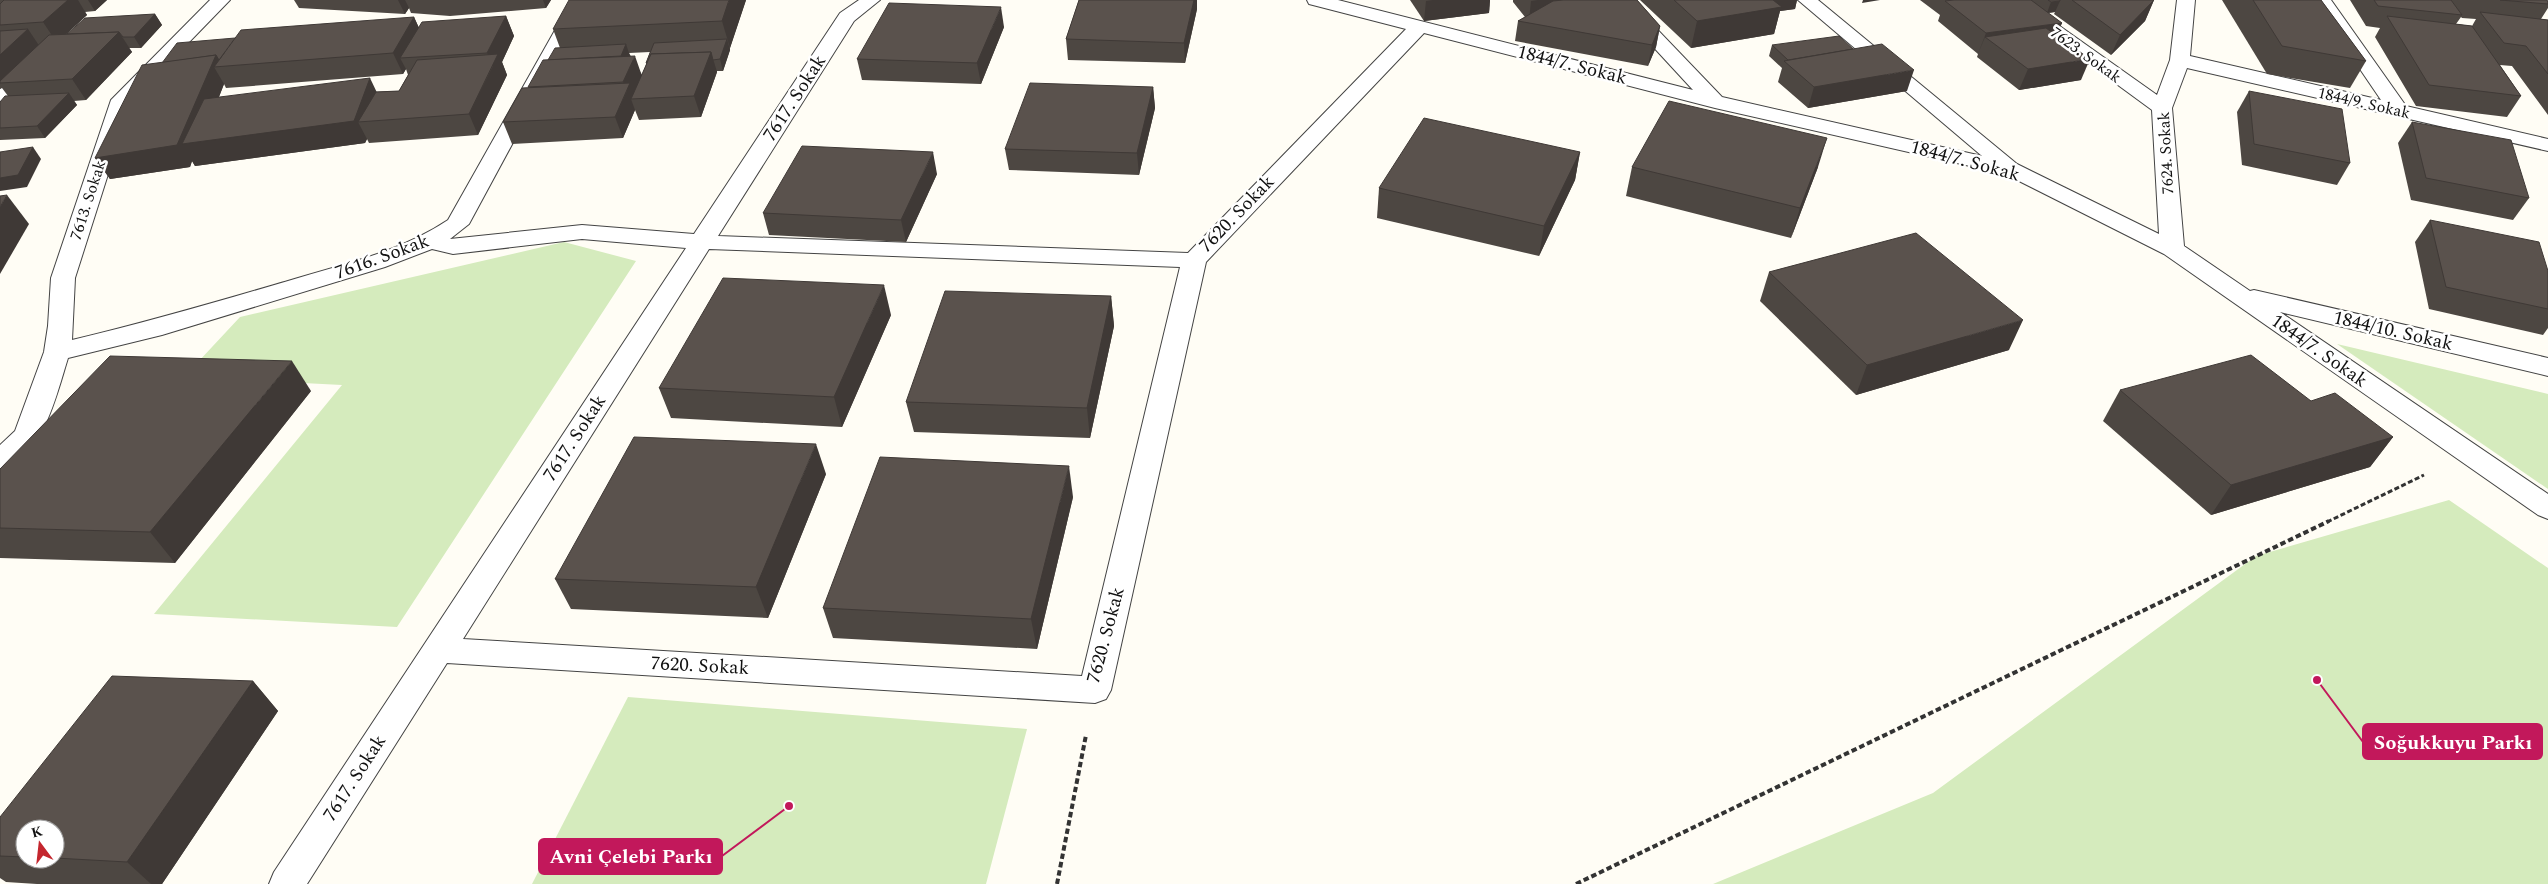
<svg xmlns="http://www.w3.org/2000/svg" width="2548" height="884" font-family="Spectral,serif">
	<style>
		.green { fill: #d5ebbd }
		.lines { fill: none; stroke-linecap: round; stroke-linejoin: round }
		.street-casing { stroke: #444; stroke-width: 2 }
		.path-far1 { stroke: #333; stroke-width: 3; stroke-dasharray: 5 2.5; stroke-linecap: butt }
		.path { stroke: #333; stroke-width: 4; stroke-dasharray: 5.5 3; stroke-linecap: butt }
		.street { fill: #fff; fill-rule: evenodd }
		.wall { fill: #4d4742; fill-rule: evenodd }
		.shaded-wall { fill: #3f3936 }
		.building { fill: #5a524d; stroke: #3f3936 }
		.labels { text-anchor: middle; dominant-baseline: central; stroke-width: 5; stroke-linejoin: round; paint-order: stroke }
		.far-street-label { font-size: 16px; fill: #111; stroke: #fff }
		.street-label { font-size: 19px; fill: #111; stroke: #fff }
		.leader { fill: none; stroke: #c2185b; stroke-width: 2 }
		.callout-dot { fill: #c2185b; stroke: #fff; stroke-width: 2 }
		.callout { fill: #c2185b; stroke: #c2185b; stroke-width: 2 }
		.callout-label { font-size: 20px; text-anchor: middle; font-weight: bold; fill: #fff }
	</style>
	<rect width="100%" height="100%" fill="#fffdf5"/>
	<g class="green">
		<polygon points="564,242 636,261 397,627 154,614 342,385 184,377 240,317"/>
		<polygon points="2337,344 2548,394 2548,489"/>
		<polygon points="2449,500 2548,568 2548,884 1713,884 1933,793 2256,556"/>
		<polygon points="628,697 1027,729 986,884 532,884"/>
	</g>
	<g class="lines">
		<defs>
			<g id="street">
				<path d="M210,0H230L131,102L75,278L72,340C145,323 216,302 288,281C344,264 400,252 448,220L572,0H590L469,224L450,239L582,225L694,234L840,13L859,0H880L854,21L718,236L1188,253L1406,29L1309,4L1307,0H1338L1693,90L1610,0H1629L1722,97L1982,156L1798,0H1818L2017,164L2159,234L2152,110L2002,0H2023L2157,95L2170,60L2177,0H2195L2190,56L2381,100L2313,0H2331L2406,106L2548,139V151L2187,68L2172,108L2184,246L2250,291L2254,290L2548,358V376L2280,312L2548,494V519L2538,515L2164,254L2005,174L1715,108L1424,33L1206,262L1111,690L1106,699L1095,703L447,663L307,884H269L274,872L686,248L582,239L453,254L432,249L385,267L162,335L68,358C56,396 43,458 0,471V445L15,431L44,352L48,326L51,278L111,100ZM709,249L1180,267L1082,676L463,639Z"/>
				<polygon points="34,65 41,67 44,71 41,75 15,99 0,101 0,89 27,67"/>
			</g>
		</defs>
		<use href="#street" class="street-casing"/>
		<polyline class="path-far1" points="2327,522 2424,475"/>
		<g class="path">
			<polyline points="1057,884 1086,735"/>
			<polyline points="1576,884 2329,521"/>
		</g>
		<use href="#street" class="street"/>
	</g>
	<g class="wall">
		<polygon points="0,0 107,0 95,11 85,12 87,15 66,34 155,14 162,25 141,48 129,48 132,52 86,100 74,101 77,105 45,138 0,140 0,102 8,96 2,88 0,89"/>
		<polygon points="294,0 551,0 546,8 450,16 411,13 409,8 405,14 299,8"/>
		<path d="M746,0L730,48V50L723,71H717V72L701,117L639,120L635,110L623,138L512,144L503,122L529,88L528,87L548,60L560,48L553,29ZM650,52L646,63V65L642,75L629,53Z"/>
		<polygon points="1079,0 1197,0 1197,9 1185,63 1068,60 1066,39"/>
		<polygon points="1410,0 1490,0 1489,13 1424,21"/>
		<polygon points="1513,0 1637,0 1660,26 1656,47 1648,66 1515,41 1518,21 1525,17 1513,2"/>
		<polygon points="1640,0 1797,0 1795,9 1780,11 1774,34 1691,48"/>
		<polygon points="1920,0 2154,0 2145,21 2111,55 2054,14 2055,12 2048,13 2062,23 2056,35 2081,80 2019,90 1977,57 1978,54 1938,21 1940,15"/>
		<polygon points="2222,0 2321,0 2366,61 2350,88 2267,74"/>
		<path d="M2350,0H2547L2548,2V8L2541,19L2548,20V115L2512,66L2500,65L2521,96L2507,117L2416,106L2375,37L2380,28L2366,26ZM2461,17L2462,18L2476,19L2472,26L2456,24Z"/>
		<path d="M506,16L514,36L502,62L507,75L478,135L369,143L367,139L365,143L195,166L192,161L190,167L110,179L95,158L162,63L414,17L419,28ZM406,69L408,75L399,91L219,97L224,84L226,88L403,74Z"/>
		<polygon points="1004,27 981,84 862,80 857,59"/>
		<polygon points="1772,45 1853,49 1907,91 1808,108 1778,82 1782,68 1769,56"/>
		<polygon points="1153,87 1155,108 1139,175 1009,170 1005,149"/>
		<polygon points="2249,91 2350,163 2337,185 2242,165 2237,112"/>
		<polygon points="2412,122 2529,198 2513,220 2411,200 2398,143"/>
		<polygon points="1580,152 1575,180 1539,256 1377,218 1379,188"/>
		<polygon points="1632,167 1818,167 1791,238 1626,196"/>
		<polygon points="937,174 906,242 769,235 763,213"/>
		<polygon points="2430,220 2548,271 2548,328 2543,335 2429,309 2415,242"/>
		<polygon points="1769,272 2009,350 1856,395 1760,301"/>
		<polygon points="1111,296 1114,326 1090,438 914,432 906,402"/>
		<polygon points="891,315 842,427 671,418 659,388"/>
		<polygon points="2120,390 2311,401 2393,437 2370,467 2211,515 2103,421"/>
		<polygon points="311,391 175,563 0,558 0,469"/>
		<polygon points="826,474 768,618 571,609 555,579"/>
		<polygon points="1073,497 1037,649 833,638 823,608"/>
		<path d="M253,681L278,711L162,884H37L6,882L0,878V817ZM25,829H55V859H25Z"/>
	</g>
	<g class="shaded-wall">
		<polygon points="68,0 78,0 87,15 57,43 43,22"/>
		<polygon points="88,0 107,0 95,11"/>
		<polygon points="398,0 405,0 409,8 405,14"/>
		<polygon points="543,0 551,0 546,8"/>
		<polygon points="729,0 746,0 730,48 722,21"/>
		<polygon points="1194,0 1197,0 1197,9 1185,63 1184,43"/>
		<polygon points="1433,0 1490,0 1489,13 1424,21 1426,1"/>
		<polygon points="1538,0 1611,0 1529,21 1531,1"/>
		<polygon points="1757,0 1797,0 1795,9 1780,11 1774,34 1691,48 1697,21"/>
		<polygon points="1863,0 1880,0 1862,3"/>
		<polygon points="2154,0 2145,21 2111,55 2120,35"/>
		<polygon points="2060,1 2055,12 2047,13 2051,2"/>
		<polygon points="1001,7 1004,27 981,84 977,63"/>
		<polygon points="155,14 162,25 141,48 134,37"/>
		<polygon points="506,16 514,36 502,62 507,75 478,135 469,114 493,66 487,53"/>
		<polygon points="414,17 423,37 400,58 406,69 403,74 393,53"/>
		<polygon points="2062,23 2053,43 1985,37 1978,54 1986,33"/>
		<polygon points="1660,26 1656,47 1648,66 1652,45"/>
		<polygon points="28,29 42,50 0,83 0,55"/>
		<polygon points="119,32 132,52 86,100 72,79"/>
		<polygon points="727,39 730,50 723,71 720,59"/>
		<polygon points="626,44 630,56 617,64"/>
		<polygon points="711,52 717,72 701,117 694,96"/>
		<polygon points="216,55 222,66 214,67 224,84 201,142 370,78 380,99 358,122 367,139 365,143 195,166 192,161 190,167 110,179 95,158"/>
		<polygon points="635,56 642,76 631,99 635,110 623,138 615,117 627,91 623,82"/>
		<polygon points="2090,59 2081,80 2019,90 2028,69"/>
		<polygon points="1914,70 1907,91 1808,108 1814,87"/>
		<polygon points="1153,87 1155,108 1139,175 1137,153"/>
		<polygon points="69,93 77,105 45,138 37,126"/>
		<polygon points="1827,138 1818,167 1791,238 1800,208"/>
		<polygon points="33,147 41,159 27,187 0,191 0,178"/>
		<polygon points="933,152 937,174 906,242 901,220"/>
		<polygon points="1580,152 1575,180 1539,256 1544,226"/>
		<polygon points="7,195 29,224 0,274 0,207"/>
		<polygon points="884,285 891,315 842,427 834,397"/>
		<polygon points="1111,296 1114,326 1090,438 1087,408"/>
		<polygon points="2023,320 2009,350 1856,395 1867,365"/>
		<polygon points="292,361 311,391 175,563 150,532"/>
		<polygon points="2393,437 2370,467 2211,515 2231,485"/>
		<polygon points="816,444 826,474 768,618 756,587"/>
		<polygon points="1069,466 1073,497 1037,649 1031,619"/>
		<polygon points="253,681 278,711 162,884 151,884 127,862"/>
	</g>
	<g class="building">
		<polygon points="4,0 68,0 43,22 0,25 0,4"/>
		<polygon points="569,0 729,0 722,21 553,29"/>
		<polygon points="1079,0 1194,0 1184,43 1066,39"/>
		<polygon points="1563,0 1637,0 1660,26 1652,45 1518,21 1553,1"/>
		<polygon points="1674,0 1773,0 1782,7 1697,21"/>
		<polygon points="1954,0 2031,0 2062,23 1986,33 1945,1"/>
		<polygon points="2048,0 2060,0 2060,1 2051,2"/>
		<polygon points="2072,0 2154,0 2120,35"/>
		<polygon points="2253,0 2321,0 2366,61 2282,46"/>
		<polygon points="2374,0 2451,0 2462,15 2378,6"/>
		<polygon points="2500,0 2547,0 2548,2 2548,4"/>
		<polygon points="889,3 1001,7 977,63 857,59"/>
		<polygon points="2480,12 2548,20 2548,74 2526,46 2504,43"/>
		<polygon points="155,14 134,37 123,37 119,32 67,34 85,18"/>
		<polygon points="506,16 487,53 400,58 422,22"/>
		<polygon points="2387,16 2472,26 2521,96 2429,85"/>
		<polygon points="414,17 393,53 214,67 241,30"/>
		<polygon points="2046,28 2090,59 2028,69 1985,37"/>
		<polygon points="28,29 0,55 0,31"/>
		<polygon points="119,32 72,79 0,83 0,81 49,35"/>
		<polygon points="1839,36 1853,49 1788,60 1772,45"/>
		<polygon points="235,38 219,60 216,55 162,63 177,43"/>
		<polygon points="727,39 720,59 713,60 711,52 651,54 647,63 646,63 654,43"/>
		<polygon points="626,44 621,56 548,60 555,48"/>
		<polygon points="1882,44 1914,70 1814,87 1784,61"/>
		<polygon points="711,52 694,96 631,99 651,54"/>
		<polygon points="498,54 469,114 358,122 376,92 399,91 417,60"/>
		<polygon points="216,55 177,145 95,158 142,65"/>
		<polygon points="635,56 623,82 528,87 543,60"/>
		<polygon points="370,78 354,121 182,144 204,99"/>
		<polygon points="630,83 615,117 503,122 522,88"/>
		<polygon points="1030,83 1153,87 1137,153 1005,149"/>
		<polygon points="2249,91 2342,109 2350,163 2254,144"/>
		<polygon points="69,93 37,126 0,128 0,102 5,96"/>
		<polygon points="1669,101 1827,138 1800,208 1632,167"/>
		<polygon points="1424,118 1580,152 1544,226 1379,188"/>
		<polygon points="2412,122 2511,140 2529,198 2426,178"/>
		<polygon points="802,146 933,152 901,220 763,213"/>
		<polygon points="33,147 18,175 0,178 0,152"/>
		<polygon points="7,195 0,207 0,196"/>
		<polygon points="2430,220 2539,242 2548,271 2548,309 2446,287"/>
		<polygon points="1916,233 2023,320 1867,365 1769,272"/>
		<polygon points="723,278 884,285 834,397 659,388"/>
		<polygon points="945,291 1111,296 1087,408 906,402"/>
		<polygon points="2251,355 2311,401 2335,393 2393,437 2231,485 2120,390"/>
		<polygon points="110,356 292,361 150,532 0,528 0,469"/>
		<polygon points="634,437 816,444 756,587 555,579"/>
		<polygon points="880,457 1069,466 1031,619 823,608"/>
		<polygon points="112,676 253,681 127,862 55,858 55,829 25,829 25,857 0,856 0,817"/>
	</g>
	<g class="labels">
		<g class="far-street-label">
			<text transform="translate(2086 55) rotate(36)">7623. Sokak</text>
			<text transform="translate(2364 103) rotate(13)">1844/9. Sokak</text>
			<text transform="translate(2166 153) rotate(-93)">7624. Sokak</text>
			<text transform="translate(88 200) rotate(-72)">7613. Sokak</text>
		</g>
		<g class="street-label">
			<text transform="translate(1572 65) rotate(14)">1844/7. Sokak</text>
			<text transform="translate(795 98) rotate(-57)">7617. Sokak</text>
			<text transform="translate(1965 161) rotate(15)">1844/7. Sokak</text>
			<text transform="translate(1237 214) rotate(-46)">7620. Sokak</text>
			<text transform="translate(382 257) rotate(-20)">7616. Sokak</text>
			<text transform="translate(2393 331) rotate(13)">1844/10. Sokak</text>
			<text transform="translate(2319 351) rotate(35)">1844/7. Sokak</text>
			<text transform="translate(575 438) rotate(-57)">7617. Sokak</text>
			<text transform="translate(1106 635) rotate(-75)">7620. Sokak</text>
			<text transform="translate(700 666) rotate(3)">7620. Sokak</text>
			<text transform="translate(355 778) rotate(-57)">7617. Sokak</text>
		</g>
	</g>
	<path class="leader" d="M2317 680L2363 742M789 806L722 856"/>
	<g class="callout-dot">
		<circle cx="2317" cy="680" r="5"/>
		<circle cx="789" cy="806" r="5"/>
	</g>
	<g class="callout">
		<rect x="2363" y="724" width="179" height="35" rx="5"/>
		<rect x="539" y="839" width="183" height="35" rx="5"/>
	</g>
	<g class="callout-label">
		<text x="2453" y="749">Soğukkuyu Parkı</text>
		<text x="631" y="863">Avni Çelebi Parkı</text>
	</g>
	<g transform="translate(40 844) rotate(345)"><circle r="24" fill="#ffffff" stroke="#a0a0a0"/>
	<path d="M0-4L9 19L0 12L-9 19Z" fill="#c4262e"/>
	<text y="-8" font-size="14" font-weight="bold" text-anchor="middle" fill="#111111">K</text>
	</g>
</svg>
